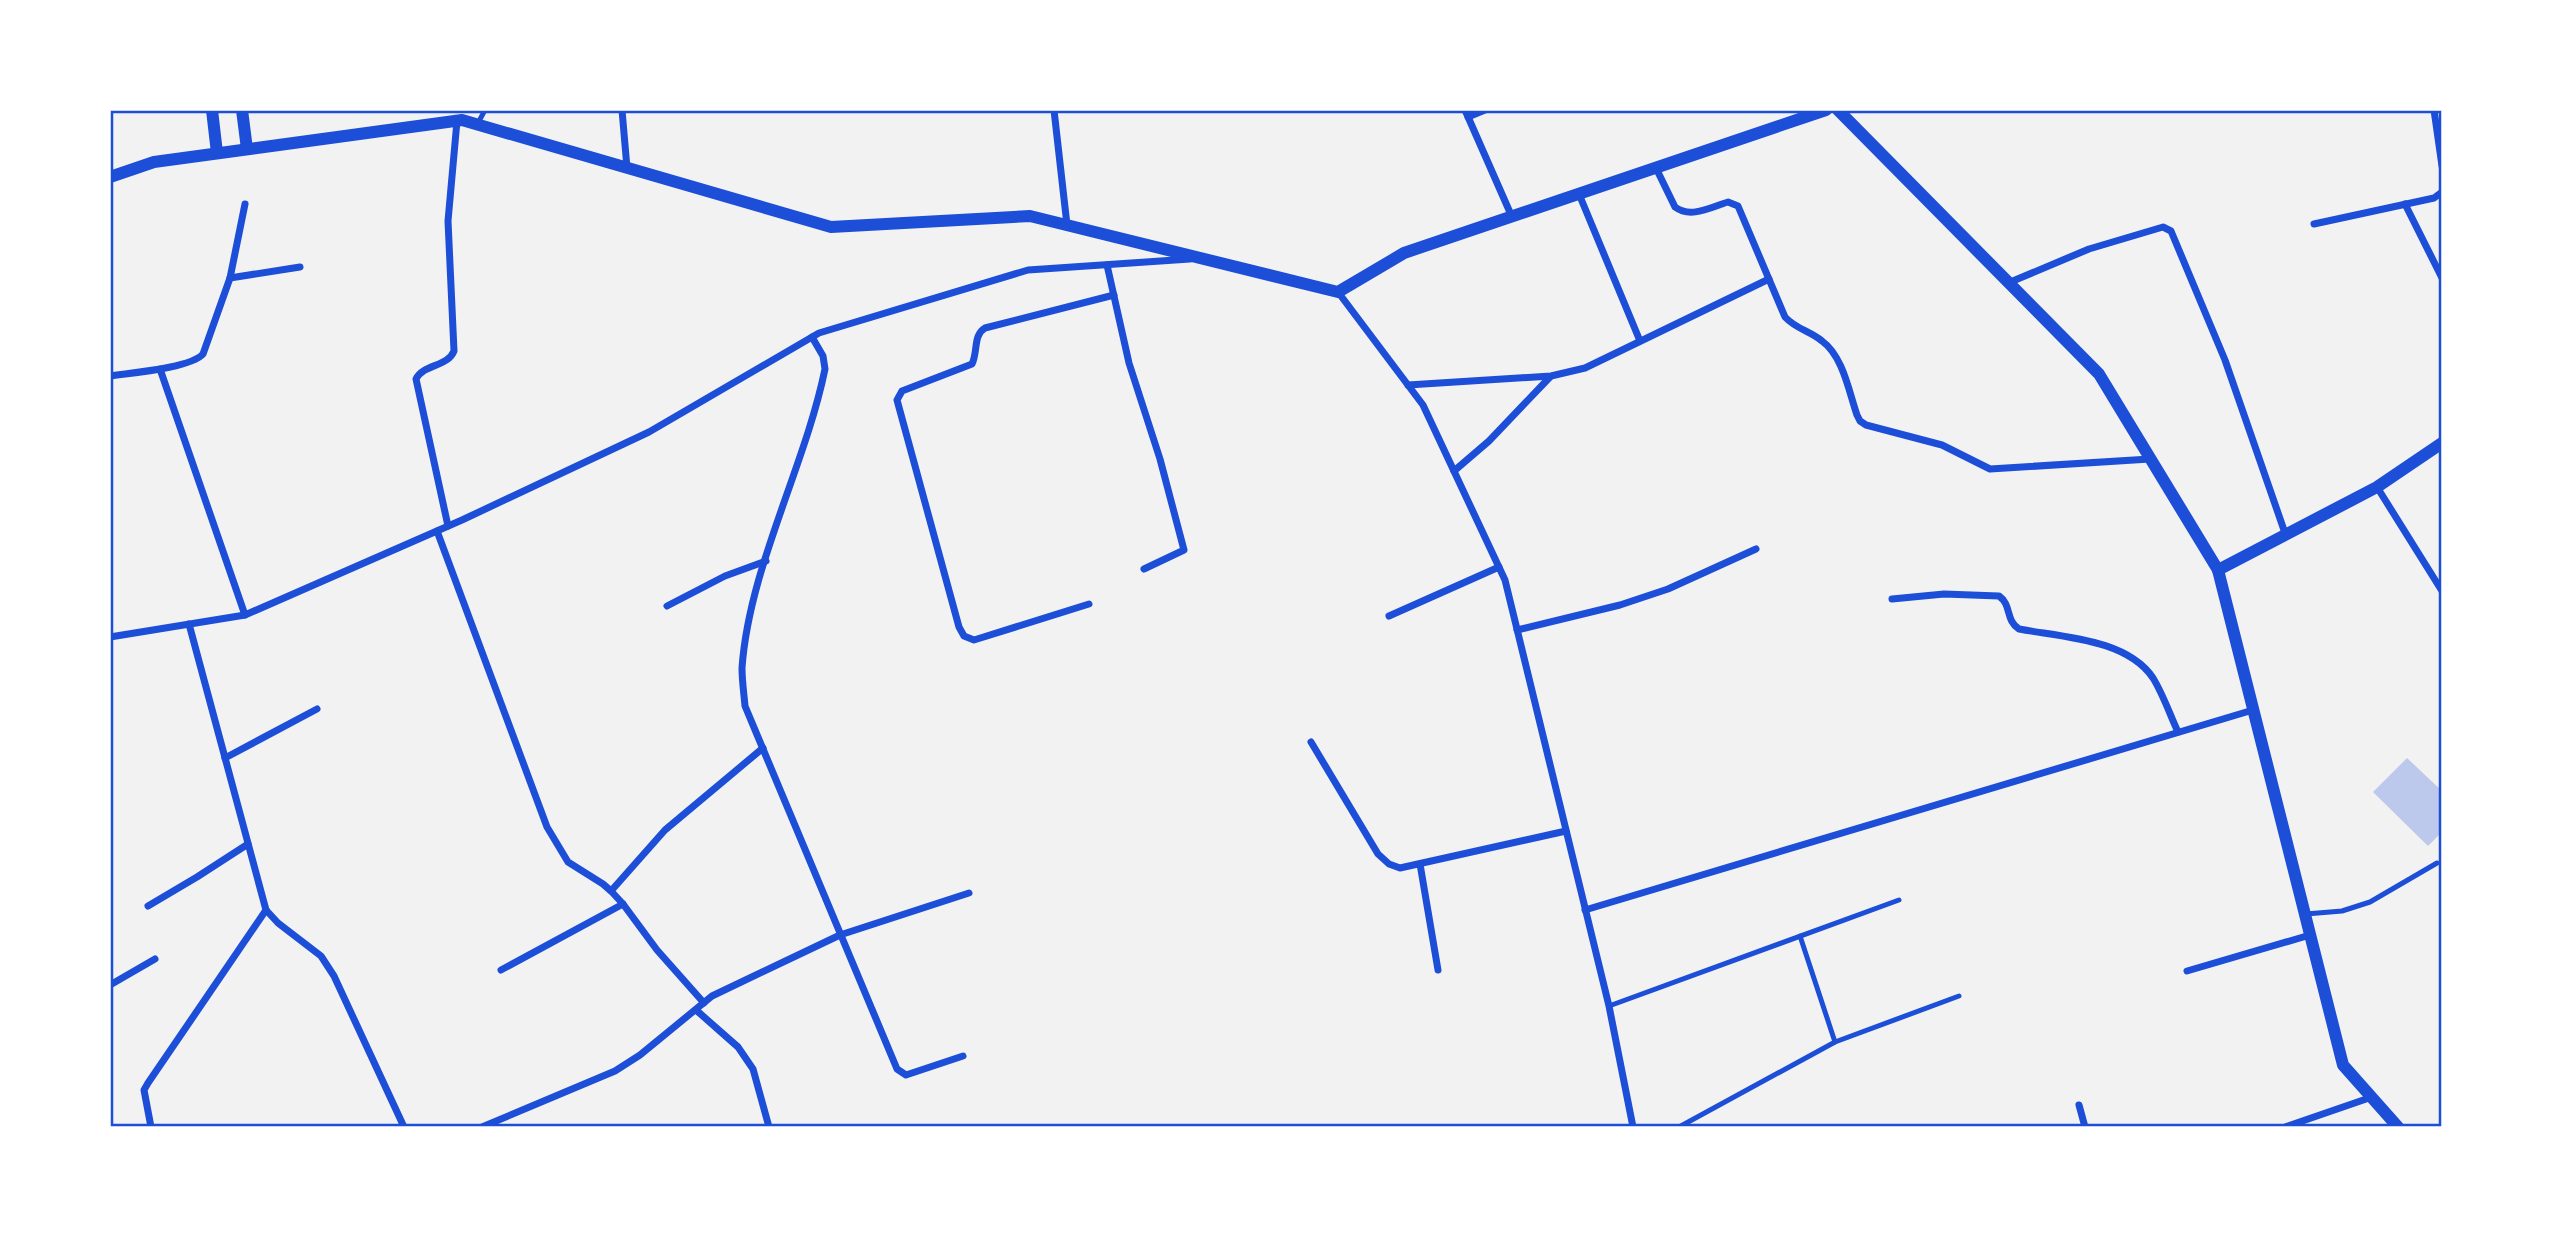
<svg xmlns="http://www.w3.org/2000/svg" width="2552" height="1237" font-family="'DejaVu Sans',sans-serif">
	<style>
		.building { fill: #bdc9ec }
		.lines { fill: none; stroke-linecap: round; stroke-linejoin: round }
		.service { stroke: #1d4ed8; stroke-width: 5 }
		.minor { stroke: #1d4ed8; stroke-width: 7 }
		.tertiary { stroke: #1d4ed8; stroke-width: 12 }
		.neatline { fill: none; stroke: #1d4ed8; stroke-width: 2.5 }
	</style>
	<rect width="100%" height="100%" fill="#f2f2f2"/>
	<polygon class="building" points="2407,758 2442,791 2442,832 2428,846 2373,792"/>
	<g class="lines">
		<g class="service">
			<polyline points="478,123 485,110"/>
			<polyline points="2306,914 2342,911 2370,902 2437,863"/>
			<polyline points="1800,936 1835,1042"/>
			<polyline points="1609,1006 1899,900"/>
			<polyline points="1679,1127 1835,1042 1959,996"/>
		</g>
		<g class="minor">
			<polyline points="622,110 627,168"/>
			<polyline points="1054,110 1067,225"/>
			<polyline points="1465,110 1512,217"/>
			<polyline points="2434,110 2442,166"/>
			<polyline points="1468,117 1485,110"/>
			<path d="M1656,168L1675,207C1691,219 1711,207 1728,202L1738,206L1785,317C1796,329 1810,331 1822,341C1843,356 1849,392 1857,415L1860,421L1866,425L1942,445L1990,469L2150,459"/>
			<polyline points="1579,194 1640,341"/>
			<polyline points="2405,204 2442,278"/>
			<polyline points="2314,224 2434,198 2442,192"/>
			<polyline points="1107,265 1129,363 1160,459 1184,550 1144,569"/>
			<polyline points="230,278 300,267"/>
			<polyline points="2008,283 2089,249 2163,227 2171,231 2225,360 2285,533"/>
			<polyline points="1338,292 1423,405 1505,580 1609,1006 1633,1127"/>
			<path d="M812,337L823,356L825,369C805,467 749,568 742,668C742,681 744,694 745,706L897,1069L906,1075L963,1056"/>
			<polyline points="160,369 245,615"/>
			<path d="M110,376C130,373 191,368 203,354L230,278L245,204"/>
			<polyline points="1408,385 1551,376 1585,368 1769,279"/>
			<polyline points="1454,471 1489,441 1550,377"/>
			<polyline points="2377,487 2442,591"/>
			<path d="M448,526L416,379C423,364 448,367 454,351L448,221L457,121"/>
			<polyline points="437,531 547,827 568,862 603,884 611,891 623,904 657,950 704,1003"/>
			<path d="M1892,599L1944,594L1999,596C2012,605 2005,620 2019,629C2062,637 2127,639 2153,678C2163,694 2170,715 2178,732"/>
			<path d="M1089,604L974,640L964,636L959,627L897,400L902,391L972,364C978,352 973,335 985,328L1114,295"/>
			<polyline points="667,606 725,576 766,561"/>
			<polyline points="1389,616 1499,567"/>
			<polyline points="189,624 266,910 278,923 321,956 334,976 404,1127"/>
			<polyline points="1517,630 1620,605 1668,589 1756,549"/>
			<polyline points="110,637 245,615 462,520 649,432 819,333 1028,270 1190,259"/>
			<polyline points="1311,742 1378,854 1389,864 1400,868 1566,831"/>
			<polyline points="225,758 317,709"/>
			<polyline points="1420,864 1438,970"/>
			<polyline points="611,891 665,830 763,748"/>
			<polyline points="148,906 197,877 248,844"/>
			<polyline points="1585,910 2253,710"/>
			<polyline points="501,970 623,904"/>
			<polyline points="2187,971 2310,935"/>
			<polyline points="110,985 155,959"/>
			<polyline points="696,1010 738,1047 753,1069 769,1127"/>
			<polyline points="2079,1105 2085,1127"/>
			<polyline points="151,1127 144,1090 148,1083 266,910"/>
			<polyline points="482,1127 615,1071 640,1055 712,996 840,935 969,893"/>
			<polyline points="2285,1127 2372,1097"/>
		</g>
		<g class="tertiary">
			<polyline points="212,110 217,153"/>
			<polyline points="242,110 247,149"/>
			<polyline points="1838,110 2099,374 2218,570 2343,1065 2398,1127"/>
			<polyline points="110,177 154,162 462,120 831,227 1030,216 1338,292 1404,253 1826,110"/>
			<polyline points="2218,570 2377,487 2442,443"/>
		</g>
	</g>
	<rect width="2552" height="1237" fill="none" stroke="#ffffff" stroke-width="224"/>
	<rect x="112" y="112" width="2328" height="1013" class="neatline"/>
</svg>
